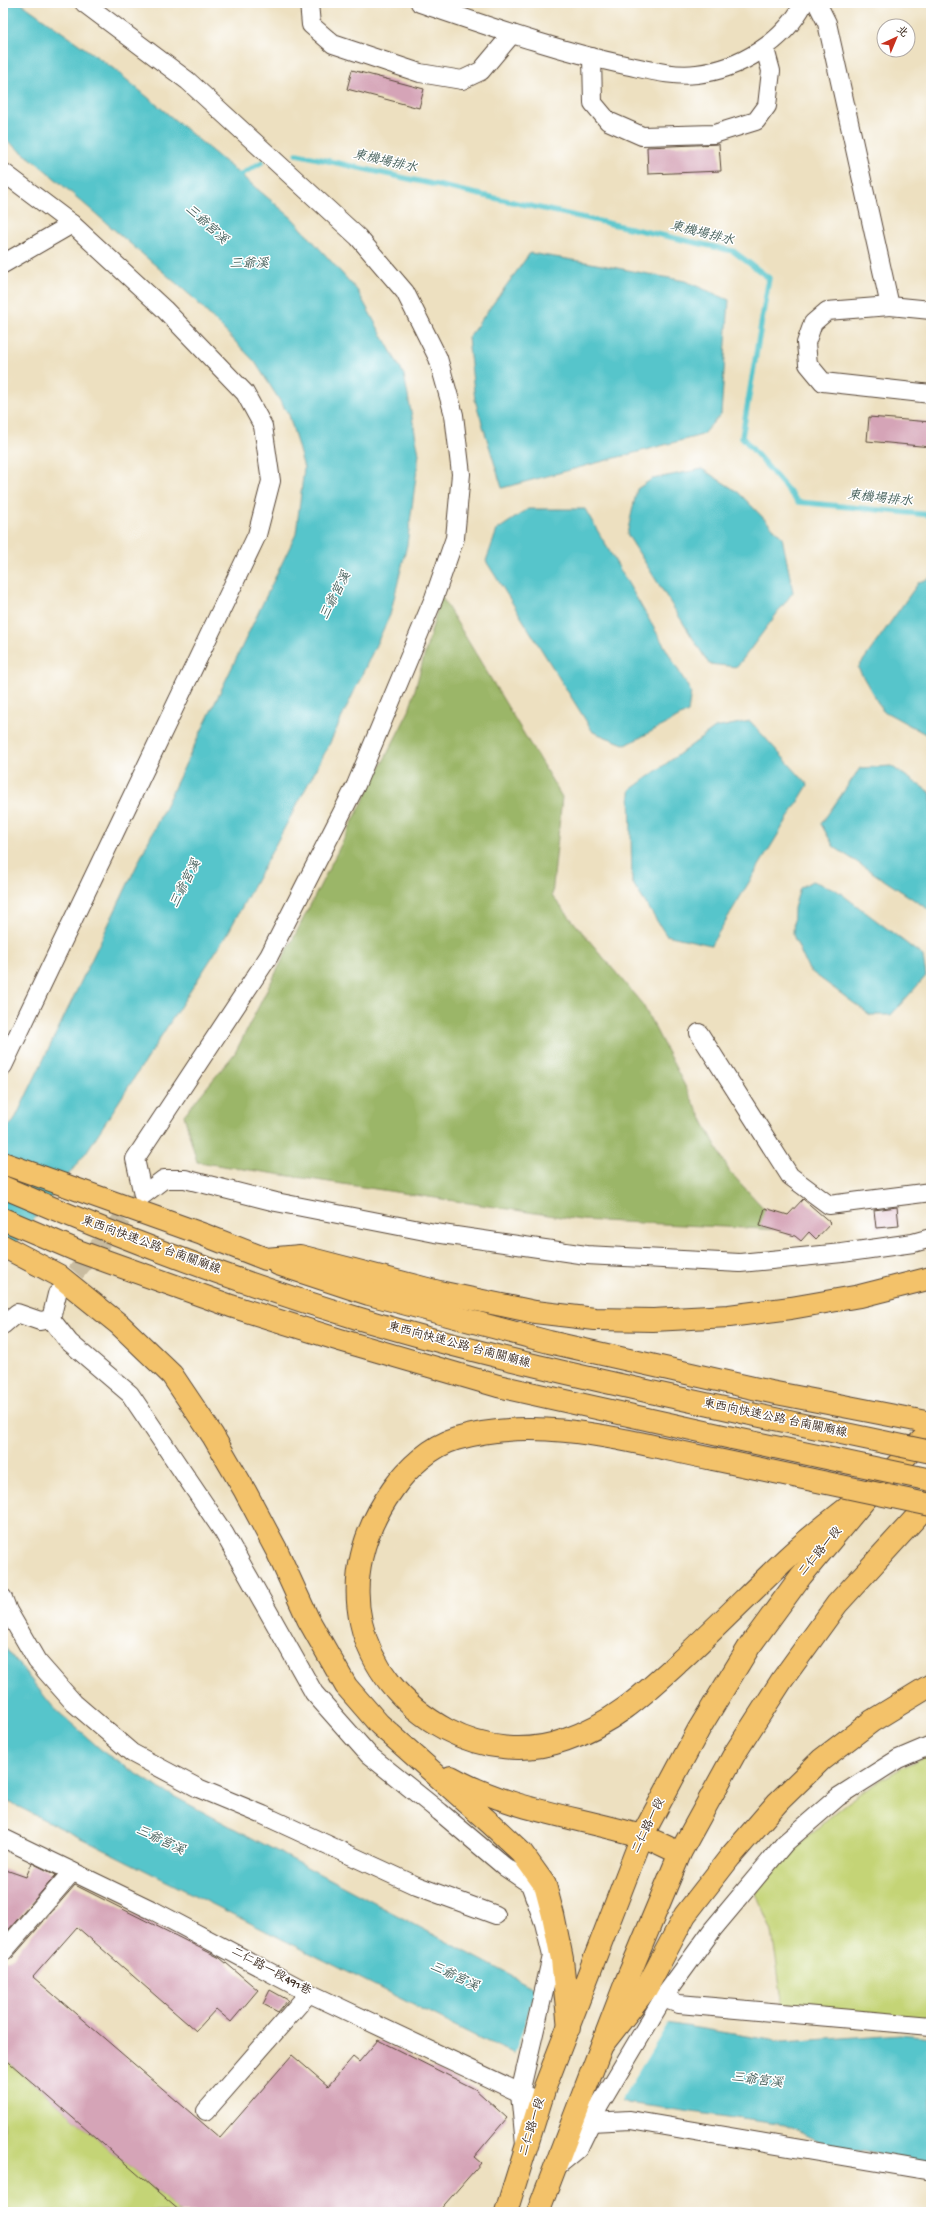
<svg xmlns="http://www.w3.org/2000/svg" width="934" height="2215" font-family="'Gochi Hand','LXGW WenKai TC',sans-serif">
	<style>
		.green { fill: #c4d476; stroke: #807f4a }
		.forest { fill: #9bb667; stroke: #6b7042 }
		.water { fill: #57c5cb; stroke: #497874 }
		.pier { fill: #ede0c0 }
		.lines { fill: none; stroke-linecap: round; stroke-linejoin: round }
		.stream { stroke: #57c5cb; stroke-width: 5.5 }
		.building { fill: #d5a4b7 }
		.minor-tunnel { stroke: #c9bca0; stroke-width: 18; stroke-dasharray: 18 9; stroke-linecap: butt }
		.minor-casing { stroke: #564536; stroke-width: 20 }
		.major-casing { stroke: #564536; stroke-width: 24 }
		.highway-casing { stroke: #564536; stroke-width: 24 }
		.minor { stroke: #fff; stroke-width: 18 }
		.major { stroke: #f3c26a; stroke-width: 22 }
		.highway { stroke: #f3c26a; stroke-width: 22 }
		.highway-bridge-casing { stroke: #564536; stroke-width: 24; stroke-linecap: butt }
		.highway-bridge { stroke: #f3c26a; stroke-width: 22 }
		.labels { text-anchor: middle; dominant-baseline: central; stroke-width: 3; stroke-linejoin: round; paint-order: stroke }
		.street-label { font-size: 12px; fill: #3b2a1e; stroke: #fff }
		.water-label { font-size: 13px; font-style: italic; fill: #45605b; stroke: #fff }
	</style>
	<rect width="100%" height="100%" fill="#fff"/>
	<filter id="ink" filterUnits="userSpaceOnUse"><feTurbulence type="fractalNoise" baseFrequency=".025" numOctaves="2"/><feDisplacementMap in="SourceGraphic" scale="8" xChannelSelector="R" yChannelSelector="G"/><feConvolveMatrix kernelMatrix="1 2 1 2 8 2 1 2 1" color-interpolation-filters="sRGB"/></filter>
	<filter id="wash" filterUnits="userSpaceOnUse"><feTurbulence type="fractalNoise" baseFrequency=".012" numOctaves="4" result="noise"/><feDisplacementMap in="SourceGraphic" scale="16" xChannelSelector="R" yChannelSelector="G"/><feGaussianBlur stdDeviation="0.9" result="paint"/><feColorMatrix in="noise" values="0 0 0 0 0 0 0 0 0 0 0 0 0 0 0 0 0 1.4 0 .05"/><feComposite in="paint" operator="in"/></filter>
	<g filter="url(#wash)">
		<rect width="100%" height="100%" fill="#ede0c0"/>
		<g class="green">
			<path d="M931,1754V2026L784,2014L772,1932L756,1893C802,1836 862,1783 931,1754Z"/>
			<polygon points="3,2057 181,2212 3,2212"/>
		</g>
		<polygon class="forest" points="441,596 562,797 552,896 643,1005 729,1171 784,1230 581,1220 197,1162 184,1115 235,1053 409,711"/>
		<g class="water">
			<polygon points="3,3 21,3 114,69 292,218 357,290 404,375 419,454 407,545 390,615 328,747 229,931 87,1151 3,1259 3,1132 14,1121 296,534 304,468 289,415 255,362 191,296 38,164 3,138"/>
			<polygon points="530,253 591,263 685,281 729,300 721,414 702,435 502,488 475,400 468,338"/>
			<polygon points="702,469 738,492 782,537 793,592 737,667 709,664 627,534 637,489 652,479"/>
			<polygon points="528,509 585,509 691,692 688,712 626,745 593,732 486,561 497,530"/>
			<polygon points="931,578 931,737 882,710 858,668 919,582"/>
			<polygon points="750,721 808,785 711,945 666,935 632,882 630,790 715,728"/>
			<polygon points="891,766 931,793 931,911 834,847 821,824 860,768"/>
			<polygon points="812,881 835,889 923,956 926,976 891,1015 870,1015 809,970 793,935 794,908 800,888"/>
			<polygon points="3,1645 54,1708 106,1754 162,1790 532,1987 660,2022 783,2042 901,2034 931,2037 931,2163 830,2146 785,2125 627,2103 479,2038 3,1799"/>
		</g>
		<polygon class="pier" points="537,1987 669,2022 620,2102 514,2055"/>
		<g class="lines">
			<g class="stream">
				<polyline points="297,154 733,251 769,278 742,437 798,502 931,515"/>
				<polyline points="235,178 262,162"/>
			</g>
		</g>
		<g id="blocks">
			<g class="building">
				<polygon points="352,70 424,89 419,108 347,89"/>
				<polygon points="719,144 721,171 648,174 647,147"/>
				<polygon points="869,417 931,422 931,447 867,441"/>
				<polygon points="803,1199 831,1223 816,1239 809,1232 801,1241 795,1236 760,1226 765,1208 788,1215"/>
				<polygon points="897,1207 899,1226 876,1228 874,1210"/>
				<polygon points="32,1863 56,1875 3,1936 3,1869 26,1877"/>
				<polygon points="75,1885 220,1958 258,1990 231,2022 216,2009 196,2031 77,1927 33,1977 220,2138 292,2055 328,2086 353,2057 359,2062 378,2040 475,2089 507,2118 474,2157 481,2163 438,2212 181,2212 3,2057 3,1962 11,1959"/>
				<polygon points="270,1990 288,2000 278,2012 263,2004"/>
			</g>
		</g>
	</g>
	<g filter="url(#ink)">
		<use href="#blocks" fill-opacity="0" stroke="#564536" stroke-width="1"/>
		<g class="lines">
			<polyline class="minor-tunnel" points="58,1293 139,1199"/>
			<defs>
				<g id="minor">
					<polyline points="84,3 188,81 358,237 405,292 438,358 454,415 461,474 455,538 434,598 356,785 269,956 135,1159 143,1195 164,1179 185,1179 276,1202 435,1233 586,1255 740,1263 842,1253 913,1243 931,1238"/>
					<polyline points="309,3 311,25 333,44 420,73 462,80 481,71 512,34"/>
					<path d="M420,3C488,26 555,50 625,65C649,70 673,77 697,74C740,69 784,42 804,3"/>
					<polyline points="817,3 827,23 890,306 931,310"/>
					<polyline points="592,57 593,103 608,121 642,136 714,134 756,121 767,106 771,71 765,49"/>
					<polyline points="3,172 72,224 164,309 245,393 263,426 271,481 257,535 3,1066"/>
					<polyline points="3,264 72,224"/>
					<polyline points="890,306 827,311 813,323 806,343 808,364 823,382 931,394"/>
					<polyline points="699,1033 790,1176 829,1205 931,1192"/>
					<polyline points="57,1294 51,1319 69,1342 130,1394 224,1533 314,1693 369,1755 440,1812 505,1867 530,1884 544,1923 552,1956 520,2093 525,2145"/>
					<polyline points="3,1325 17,1313 40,1321 51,1319"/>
					<polyline points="3,1598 8,1611 37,1661 74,1703 132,1753 198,1788 263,1815 417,1886 496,1915"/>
					<polyline points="3,1838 154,1911 309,1993 531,2098"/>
					<polyline points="3,1952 72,1872"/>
					<polyline points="663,1998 679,2004 931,2026"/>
					<polyline points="206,2111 309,1993"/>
					<polyline points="591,2122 630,2120 931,2171"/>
					<polyline points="555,2168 578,2149 599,2106 665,1995 713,1929 785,1843 838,1797 898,1759 931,1745"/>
				</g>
				<g id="major">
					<polyline points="506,2212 545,2087 642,1836 699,1729 749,1647 801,1576 878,1484 931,1431"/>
					<polyline points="538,2212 626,1982 680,1853 735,1753 782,1680 837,1604 931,1501"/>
				</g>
				<g id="highway">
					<polyline points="3,1163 202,1234 266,1259 300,1256 439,1292 535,1312 595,1319 653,1320 729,1316 791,1308 860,1296 931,1278"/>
					<path d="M3,1187C118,1237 237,1282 357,1318C487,1357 619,1385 751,1414"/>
					<polyline points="3,1219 78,1251 231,1306 340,1340 498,1386 732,1438"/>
					<polyline points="3,1246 58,1275 120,1325 172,1375 213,1436 245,1491 277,1551 308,1619 346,1686 379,1724 490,1823 522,1853 545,1885 553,1915 562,1959 569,2028"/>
					<polyline points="278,1264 369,1294 549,1342 771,1392 931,1423"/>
					<path d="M713,1459C629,1442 541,1414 456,1439C431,1446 407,1469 393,1489C330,1576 353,1679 447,1730C483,1749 526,1754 565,1740C612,1724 643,1695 679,1662C716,1628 751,1592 788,1557C816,1531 848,1508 878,1484"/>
					<path d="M451,1777C510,1810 577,1817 641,1836C654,1840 668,1848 680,1853"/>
					<polyline points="602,2045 646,1989 685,1915 730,1857 778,1802 821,1760 872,1721 931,1685"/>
				</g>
			</defs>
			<use href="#minor" class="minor-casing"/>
			<use href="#major" class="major-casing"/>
			<use href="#highway" class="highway-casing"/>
			<use href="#minor" class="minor"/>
			<use href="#major" class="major"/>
			<use href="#highway" class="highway"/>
			<defs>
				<g id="highway-bridge">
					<polyline points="751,1414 931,1452"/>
					<polyline points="732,1438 931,1480"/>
					<polyline points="713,1459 931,1505"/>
				</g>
			</defs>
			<use href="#highway-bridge" class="highway-bridge-casing"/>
			<use href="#highway-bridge" class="highway-bridge"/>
		</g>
	</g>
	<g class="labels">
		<g class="street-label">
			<text transform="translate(151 1246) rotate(20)">東西向快速公路 台南關廟線</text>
			<text transform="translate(459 1346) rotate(15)">東西向快速公路 台南關廟線</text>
			<text transform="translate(775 1419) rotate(12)">東西向快速公路 台南關廟線</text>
			<text transform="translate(821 1552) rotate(-50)">二仁路一段</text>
			<text transform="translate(649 1826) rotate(-64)">二仁路一段</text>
			<text transform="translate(271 1972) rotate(28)">二仁路一段491巷</text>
			<text transform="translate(533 2127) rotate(-73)">二仁路一段</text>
		</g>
		<g class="water-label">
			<text transform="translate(385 162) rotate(13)">東機場排水</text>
			<text transform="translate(206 225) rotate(42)">三爺宮溪</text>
			<text transform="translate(702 234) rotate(14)">東機場排水</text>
			<text x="249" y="264">三爺溪</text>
			<text transform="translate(880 499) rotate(6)">東機場排水</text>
			<text transform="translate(336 596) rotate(-63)">三爺宮溪</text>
			<text transform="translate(186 884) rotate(-63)">三爺宮溪</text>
			<text transform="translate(160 1841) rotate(25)">三爺宮溪</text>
			<text transform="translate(454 1977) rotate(25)">三爺宮溪</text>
			<text transform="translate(757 2081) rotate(7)">三爺宮溪</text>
		</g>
	</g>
	<rect width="934" height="2215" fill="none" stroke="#fff" stroke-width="16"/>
	<g transform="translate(896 38) rotate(44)"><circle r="19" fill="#ffffff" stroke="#b1aaa5"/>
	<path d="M0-3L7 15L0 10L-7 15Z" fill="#c8321e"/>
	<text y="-6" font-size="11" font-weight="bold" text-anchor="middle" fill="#3b2a1e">北</text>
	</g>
</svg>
